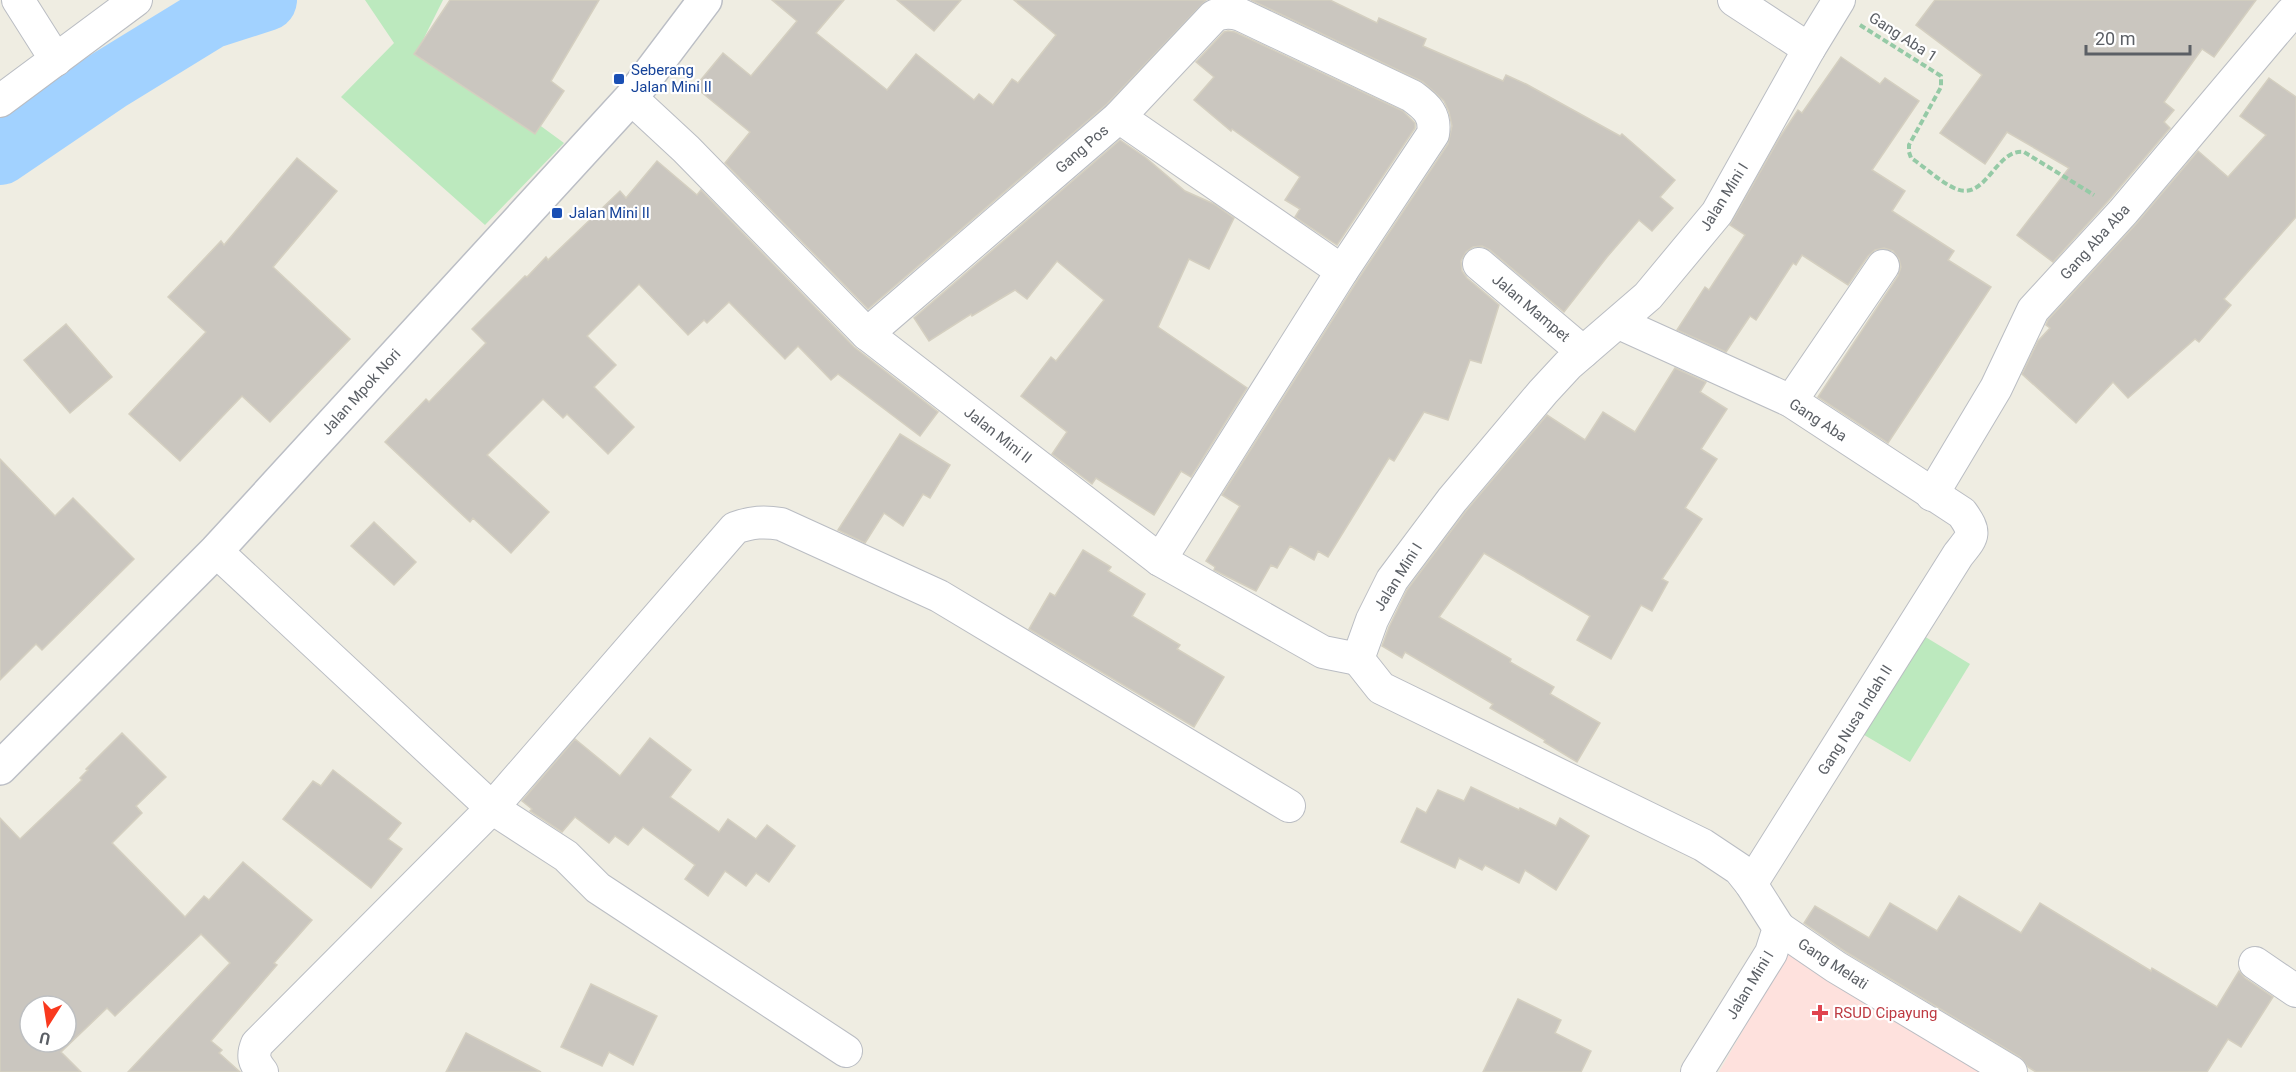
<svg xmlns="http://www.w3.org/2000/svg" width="2296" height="1072" font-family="Roboto,sans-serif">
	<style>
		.medical { fill: #fee1dd }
		.green { fill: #bce9be }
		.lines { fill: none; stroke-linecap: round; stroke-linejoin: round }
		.river { stroke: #a2d2ff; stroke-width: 62 }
		.building { fill: #cac6bf; stroke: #d4cfc0; stroke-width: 1.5; fill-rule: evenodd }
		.minor-casing { stroke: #babdc3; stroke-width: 34 }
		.secondary-casing { stroke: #bbbec5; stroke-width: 36 }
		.path { stroke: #95caa6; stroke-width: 4; stroke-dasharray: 6 3; stroke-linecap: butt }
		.minor { stroke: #fff; stroke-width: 32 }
		.secondary { stroke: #fff; stroke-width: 33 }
		.transit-dot { fill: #1a4fb4; stroke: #fff; stroke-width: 2 }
		.health-dot { fill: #e0444e; stroke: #fff; stroke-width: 2 }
		.labels { text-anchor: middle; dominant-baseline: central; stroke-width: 4.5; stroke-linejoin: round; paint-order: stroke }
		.street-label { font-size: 15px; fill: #5b5f65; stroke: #fff }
		.transit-label { font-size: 15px; fill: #164399; stroke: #fff; text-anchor: start }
		.health-label { font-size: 15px; fill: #be3a42; stroke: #fff; text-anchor: start }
	</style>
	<rect width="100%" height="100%" fill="#efede2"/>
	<polygon class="medical" points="1787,954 1988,1072 1719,1072"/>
	<g class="green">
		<polygon points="365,0 443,0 423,40 564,143 485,225 341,97 394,43"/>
		<polygon points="1909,627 1970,664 1910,762 1849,726"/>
	</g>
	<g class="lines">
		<polyline class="river" points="0,154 109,80 210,18 266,0"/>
	</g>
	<g class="building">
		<polygon points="450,0 599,0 551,81 564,91 535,134 414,54"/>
		<polygon points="772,0 844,0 816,33 887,90 916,54 974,100 979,94 993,105 1012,79 1018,83 1056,35 1014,0 1206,0 1107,104 868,309 725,163 750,132 695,87 723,53 751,76 797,21"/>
		<polygon points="897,0 961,0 934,31"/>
		<polygon points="1251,0 1330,0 1377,23 1379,18 1426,39 1423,46 1503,81 1506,75 1526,84 1620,136 1622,134 1675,180 1660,197 1673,208 1652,231 1639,220 1607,257 1564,312 1490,250 1482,246 1473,247 1466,252 1461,261 1462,271 1467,278 1499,305 1481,363 1470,360 1448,420 1424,412 1394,461 1389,458 1328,557 1318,551 1314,560 1290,546 1277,568 1271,565 1256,591 1214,570 1215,567 1206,561 1240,506 1222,495 1357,281 1448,144 1452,126 1449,112 1444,101 1423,82"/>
		<polygon points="1935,0 2256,0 2214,57 2202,49 2164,102 2174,110 2164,122 2170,128 2109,200 2053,262 2017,235 2069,168 2007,132 1985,164 1940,133 1982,75 1916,25"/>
		<polygon points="1228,31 1235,32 1403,111 1415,123 1415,128 1337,245 1295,217 1300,209 1285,200 1300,177 1232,129 1231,131 1194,100 1214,77 1196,62 1224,32"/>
		<polygon points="1841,57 1880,84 1885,78 1919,101 1872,170 1905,191 1892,211 1954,251 1948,260 1991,287 1888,443 1818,397 1898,276 1901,267 1899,259 1893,251 1884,248 1875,250 1868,256 1848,285 1802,255 1796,265 1793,263 1756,320 1750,316 1726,352 1677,330 1705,287 1709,290 1745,235 1730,225 1780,137 1798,110 1802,113"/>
		<polygon points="2269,78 2296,97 2296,217 2224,299 2231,305 2199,342 2195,339 2128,398 2113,382 2076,423 2022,374 2038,341 2050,328 2046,325 2048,320 2136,224 2198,151 2228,177 2266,135 2240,116"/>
		<polygon points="1120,140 1145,157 1185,191 1214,204 1234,218 1209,269 1189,259 1158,327 1247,388 1191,477 1181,471 1154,515 1096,478 1092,484 1052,454 1067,432 1021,396 1051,357 1056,361 1104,300 1057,261 1027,299 1015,290 972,316 971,314 929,341 914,318"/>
		<polygon points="297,158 337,191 273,267 350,339 270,422 242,396 180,461 129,414 206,332 168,297 221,241 224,245"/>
		<polygon points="657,161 697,195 701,190 854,347 938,412 920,436 838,374 831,380 798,346 785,359 729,302 707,323 704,320 688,335 639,284 587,336 616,365 594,387 634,427 608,454 567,414 563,418 543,399 487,455 549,512 511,553 473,518 470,522 385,442 426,399 429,402 486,343 472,329 525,276 527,277 546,257 548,260 620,191 626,198"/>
		<polygon points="66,324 112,377 70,413 24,360"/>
		<polygon points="1675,368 1706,382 1700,392 1727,409 1701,449 1717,459 1685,508 1702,519 1662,579 1668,582 1652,611 1641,605 1611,659 1577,640 1590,616 1484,553 1439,617 1511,659 1510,662 1554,687 1550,694 1600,723 1577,762 1544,742 1545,740 1490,708 1493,704 1405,652 1402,658 1382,646 1389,627 1407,590 1466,511 1547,415 1585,440 1603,412 1635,432"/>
		<polygon points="900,434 950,465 930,498 923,494 903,526 884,513 865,543 838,530"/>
		<polygon points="0,459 55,516 73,498 134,559 42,650 36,644 0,680"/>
		<polygon points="374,522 416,562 394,585 351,546"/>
		<polygon points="1083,550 1111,567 1108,571 1145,594 1132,616 1180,645 1177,649 1224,677 1194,727 1029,629 1050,593 1055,596"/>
		<path d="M122,733L166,777L136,806L142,813L112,843L185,917L204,896L209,900L243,862L312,920L274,963L277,965L211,1041L222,1050L219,1053L240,1072H128L230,963L201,934L115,1016L107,1008L61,1052L81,1072H0V818L20,839L82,780L80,778L88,770L86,769ZM30,1006H66V1042H30Z"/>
		<polygon points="650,738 691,770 670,797 719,832 728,819 756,839 767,825 795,846 769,882 756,873 746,886 725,871 708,896 685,879 695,865 643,827 628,845 615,836 609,843 575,817 562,832 530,811 532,809 522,801 575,739 620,776"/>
		<polygon points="333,770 401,823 388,839 402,849 371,888 283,819 313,781 321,786"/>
		<polygon points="1471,787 1519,810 1520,808 1556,826 1560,818 1589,836 1556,890 1525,870 1519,883 1485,865 1482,870 1459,858 1455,868 1401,842 1417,808 1426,813 1438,790 1464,801"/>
		<polygon points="1959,896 2021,933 2040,903 2151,971 2152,968 2217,1007 2239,971 2245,978 2273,997 2241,1047 2228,1039 2207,1072 2036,1072 2028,1067 2020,1057 1846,952 1804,923 1815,906 1869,938 1890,903 1937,931"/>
		<polygon points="591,984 657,1016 633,1065 609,1052 602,1066 561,1047"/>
		<polygon points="1518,999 1561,1020 1555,1033 1591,1051 1581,1072 1483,1072"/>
		<polygon points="466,1033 541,1072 446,1072"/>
	</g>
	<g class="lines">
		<defs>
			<g id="minor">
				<polyline points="18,0 56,60"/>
				<polyline points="1734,0 1809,49"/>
				<polyline points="631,98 686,149 867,334 1160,560 1323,652 1358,659"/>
				<polyline points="0,101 136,0"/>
				<polyline points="1119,117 1342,271"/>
				<polyline points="1479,264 1583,352"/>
				<path d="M1619,323L1791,401L1962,513C1977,534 1973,536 1958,555L1751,884"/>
				<path d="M867,334L1119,117L1214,16C1224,12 1231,12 1241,15L1412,96C1427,107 1436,115 1433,134L1342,271L1160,560"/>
				<polyline points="1791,401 1883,266"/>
				<polyline points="1932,495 1996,388 2033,310 2123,212 2291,13"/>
				<polyline points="216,551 492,808 566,856 598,888 846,1051"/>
				<polyline points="1358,659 1372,620 1392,580 1452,500 1543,392 1568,365 1648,296 1717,213 1809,49 1839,0"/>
				<polyline points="1358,659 1381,688 1703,845 1739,869 1751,884 1779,928 1771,953 1697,1072"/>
				<polyline points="1779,928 1836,967 2011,1072"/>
				<polyline points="2255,963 2296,991"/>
				<path d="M262,1072C254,1062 252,1056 257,1044L492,808L735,528C752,522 764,521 781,524L939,596L1289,806"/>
			</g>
			<polyline id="secondary" points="0,768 216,551 631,98 705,0"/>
		</defs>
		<use href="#minor" class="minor-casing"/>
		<use href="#secondary" class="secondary-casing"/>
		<path class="path" d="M1860,25L1941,76V87L1909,145V152L1911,158C1925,167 1939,181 1954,188C1986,204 1995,148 2024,152L2094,195"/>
		<use href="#minor" class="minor"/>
		<use href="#secondary" class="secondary"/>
	</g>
	<g class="transit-dot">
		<rect x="613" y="73" width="12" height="12" rx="3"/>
		<rect x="551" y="207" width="12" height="12" rx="3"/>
	</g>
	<path class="health-dot" d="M1817 1004h6v6h6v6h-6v6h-6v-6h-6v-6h6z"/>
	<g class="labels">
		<g class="street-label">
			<text transform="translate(1903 37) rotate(33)">Gang Aba 1</text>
			<text transform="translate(1082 149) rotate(-41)">Gang Pos</text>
			<text transform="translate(1724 197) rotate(-58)">Jalan Mini I</text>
			<text transform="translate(2095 242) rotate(-48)">Gang Aba Aba</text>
			<text transform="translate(1531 308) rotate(40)">Jalan Mampet</text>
			<text transform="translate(361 392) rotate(-48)">Jalan Mpok Nori</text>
			<text transform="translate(1818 420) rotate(33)">Gang Aba</text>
			<text transform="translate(998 435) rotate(38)">Jalan Mini II</text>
			<text transform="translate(1398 577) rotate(-58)">Jalan Mini I</text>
			<text transform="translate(1855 720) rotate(-58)">Gang Nusa Indah II</text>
			<text transform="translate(1833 964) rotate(33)">Gang Melati</text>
			<text transform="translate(1750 985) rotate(-59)">Jalan Mini I</text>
		</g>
		<g class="transit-label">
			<text x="631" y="70">Seberang<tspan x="631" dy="17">Jalan Mini II</tspan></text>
			<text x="569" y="213">Jalan Mini II</text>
		</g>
		<g class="health-label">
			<text x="1834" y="1013">RSUD Cipayung</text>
		</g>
	</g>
	<g transform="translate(48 1024) rotate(192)"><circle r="28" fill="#ffffff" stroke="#bdbfc1" stroke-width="1.5"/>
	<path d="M0-4.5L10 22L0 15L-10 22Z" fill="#f9391e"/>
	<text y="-9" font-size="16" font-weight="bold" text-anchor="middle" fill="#5b5f65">U</text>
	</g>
	<path d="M2086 45v9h104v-9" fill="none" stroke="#5b5f65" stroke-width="3"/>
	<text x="2095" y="45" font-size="18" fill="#5b5f65" stroke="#ffffff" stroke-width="4.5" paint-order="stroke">20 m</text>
</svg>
